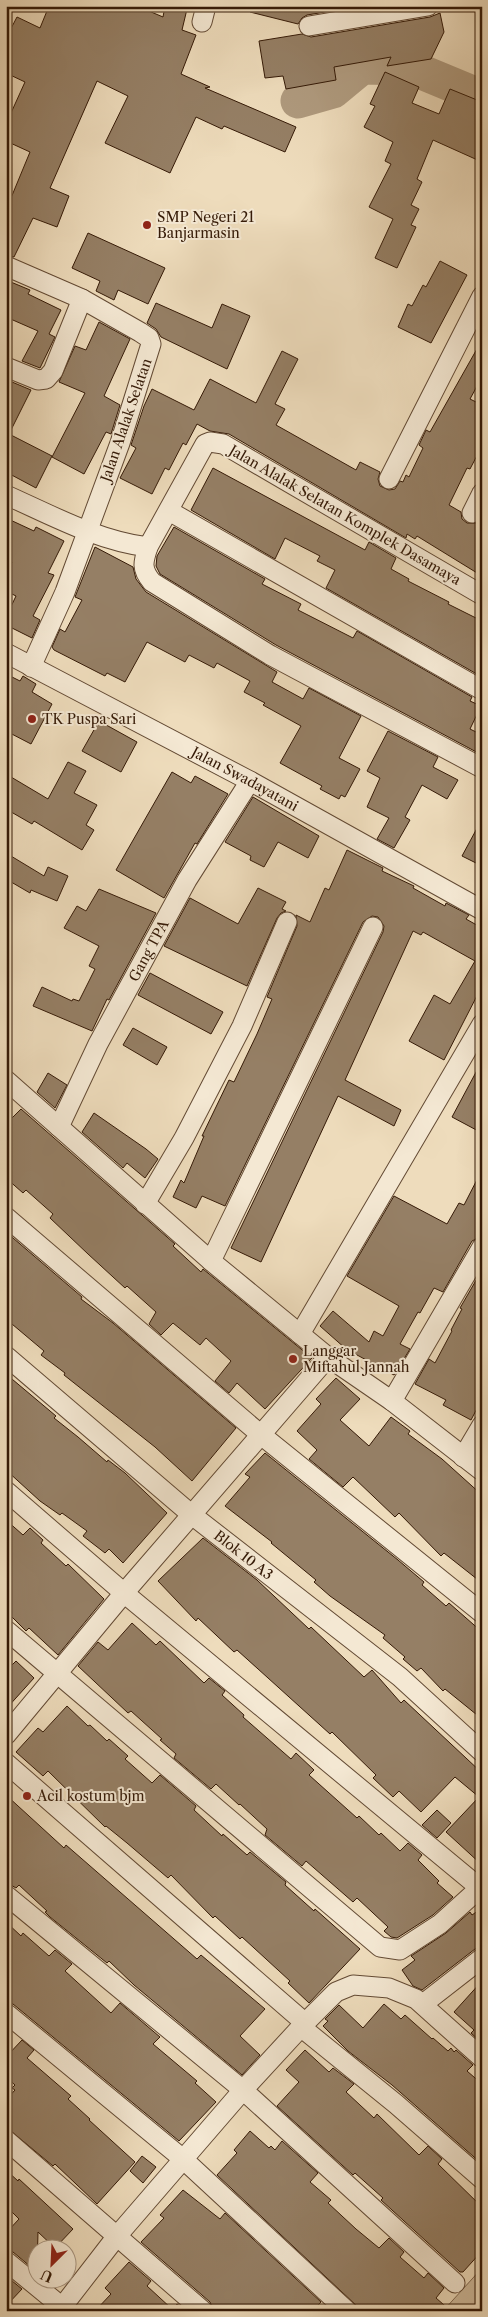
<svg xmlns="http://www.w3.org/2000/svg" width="488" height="2317" font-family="'Libre Caslon Text',serif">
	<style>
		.green { fill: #cfbb9d; stroke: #826a52 }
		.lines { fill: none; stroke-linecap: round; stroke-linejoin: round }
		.river { stroke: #af9a7e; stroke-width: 35 }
		.building { fill: #957f65; stroke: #351a07 }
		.street-casing { stroke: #634a34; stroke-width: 21 }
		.street { stroke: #f4e8d3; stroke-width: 19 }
		.poi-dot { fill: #8f2418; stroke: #f4e8d3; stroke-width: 2 }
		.labels { text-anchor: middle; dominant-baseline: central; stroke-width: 4; stroke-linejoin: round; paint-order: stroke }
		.poi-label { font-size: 14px; fill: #351a07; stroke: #f4e8d3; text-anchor: start }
		.street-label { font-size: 14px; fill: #351a07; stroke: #f4e8d3 }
	</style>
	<rect width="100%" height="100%" fill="#eedcbc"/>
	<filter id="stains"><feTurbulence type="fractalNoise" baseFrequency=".004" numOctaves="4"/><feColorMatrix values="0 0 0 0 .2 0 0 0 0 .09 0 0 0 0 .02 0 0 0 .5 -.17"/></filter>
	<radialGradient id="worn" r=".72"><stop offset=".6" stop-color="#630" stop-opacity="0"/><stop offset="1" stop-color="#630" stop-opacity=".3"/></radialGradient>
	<polygon class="green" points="482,2268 482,2311 443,2311"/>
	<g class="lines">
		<polyline class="river" points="298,101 333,91 362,67 412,68 482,97"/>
	</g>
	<g class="building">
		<polygon points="49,6 137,6 163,17 165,6 187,9 182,30 196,35 181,74 210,87 205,88 296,127 285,152 224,126 222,129 196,117 170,173 105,143 128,96 97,81 50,188 69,196 57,227 33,218 14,257 6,255 6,210 30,152 6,141 6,124 25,82 6,73 6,38 17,17 40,28"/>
		<polygon points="251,6 342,6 343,9 307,15 302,18 298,24 250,12"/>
		<polygon points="440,13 444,32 431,59 387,66 391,57 334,67 336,80 286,89 283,76 265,78 259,41 302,34 311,37 430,17"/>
		<polygon points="385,72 419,87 412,103 439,114 450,89 482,102 482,162 433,140 417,179 422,182 411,205 419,209 411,225 416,227 397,268 375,258 393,219 369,207 391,164 385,161 393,142 364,127 375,106 370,104"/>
		<polygon points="88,233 165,268 148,304 118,290 114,300 96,291 100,281 72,268"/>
		<polygon points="440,261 467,275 431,343 398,327 408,304 412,306 423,285 426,287"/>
		<polygon points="6,280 30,290 28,294 61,310 49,334 55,337 40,368 22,361 38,331 6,317"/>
		<polygon points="156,303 212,328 222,304 250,316 227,369 161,337 156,329 147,323"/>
		<polygon points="99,322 130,339 104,396 120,405 111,434 106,432 84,474 52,457 85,393 59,382 75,346 86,350"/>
		<polygon points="482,340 482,377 470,399 482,405 482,446 470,469 467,468 449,505 461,512 462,519 467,523 478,523 482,525 482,576 417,536 415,539 407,534 406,538 229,434 210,431 197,424 186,445 183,443 169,470 165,468 152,494 120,478 136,448 131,445 144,406 152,389 194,410 210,379 256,403 282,351 298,359 275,404 285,409 276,425 356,470 360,462 380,472 378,479 380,486 389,490 395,489 400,481 403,482 406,475 409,477 423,448 419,445 426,430 430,432"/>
		<polygon points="12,382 31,390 9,434 52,456 36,488 6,472 6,393"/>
		<polygon points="213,468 365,550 369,542 396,558 391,569 409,579 408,581 449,602 448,604 482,621 482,677 326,588 335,570 317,561 320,556 285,538 275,559 191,510"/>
		<polygon points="6,518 34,531 36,527 64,541 48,573 54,575 33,616 40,620 32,638 6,625 6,617 16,596 6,591 6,574 12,562 6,558"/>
		<polygon points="174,527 265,579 262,584 301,604 298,610 353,638 357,631 472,697 470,701 481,706 470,729 482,735 482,755 276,645 160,574 156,566 157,556"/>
		<polygon points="95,547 133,567 136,579 146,592 277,672 272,682 303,699 309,688 361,716 339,758 360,769 345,797 341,795 339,799 320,789 322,786 280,763 301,726 263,705 265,703 244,692 250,681 217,663 214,668 189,655 185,662 147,642 125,682 107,673 105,676 54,650 52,647 60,629 65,632 82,600 75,597"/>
		<polygon points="6,674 20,681 23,676 36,684 32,692 52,704 31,744 6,731"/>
		<polygon points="99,721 137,742 121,772 82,751"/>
		<polygon points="388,731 438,757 433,767 458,780 447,799 422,785 405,817 410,820 394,848 377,839 389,818 367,807 380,778 367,771"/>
		<polygon points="68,762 86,771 74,793 97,805 86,825 94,830 82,850 34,821 32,824 6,809 6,774 48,799"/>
		<polygon points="172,772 191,783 195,776 228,794 197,844 195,843 164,898 116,870"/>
		<polygon points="253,797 319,836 308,858 278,842 264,867 250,860 251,856 225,842"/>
		<polygon points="482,819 482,866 462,856"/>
		<polygon points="347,850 383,868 382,871 414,886 413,888 445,906 446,903 469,915 466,919 482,928 482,986 444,1060 409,1041 434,995 450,1004 475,961 423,932 421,935 413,931 345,1080 401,1110 394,1126 338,1096 261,1262 231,1248 383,932 384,926 378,917 372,916 363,922 225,1206 202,1196 196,1208 173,1197 181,1180 184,1183 204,1136 202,1136 229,1080 234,1082 257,1034 272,999 267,997 297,926 296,915 310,922 325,888 329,890"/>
		<polygon points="6,853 44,876 48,867 68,876 57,901 31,890 30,893 6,879"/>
		<polygon points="258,888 286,902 282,909 286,911 281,913 277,918 247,986 164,946 190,898 238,924"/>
		<polygon points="99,889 156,913 109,1000 107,999 92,1031 33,1006 42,987 72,1001 73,999 79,1001 95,969 89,966 99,946 64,928 77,906 86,911"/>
		<polygon points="150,973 223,1012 211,1034 138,995"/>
		<polygon points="133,1028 167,1047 157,1065 123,1045"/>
		<polygon points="482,1061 482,1133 452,1117"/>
		<polygon points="48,1073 67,1085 55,1108 37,1092"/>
		<polygon points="21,1109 175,1244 173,1246 201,1272 203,1269 312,1358 265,1409 237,1383 229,1393 215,1381 231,1361 206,1338 200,1345 173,1323 161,1335 149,1324 156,1312 127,1286 125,1288 88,1254 50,1218 53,1214 26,1190 23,1193 6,1178 6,1124"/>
		<polygon points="94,1113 146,1149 158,1159 145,1178 127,1163 123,1168 82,1132"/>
		<polygon points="482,1170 482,1236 472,1241 443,1292 434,1288 420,1313 418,1312 400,1344 410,1349 394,1375 346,1349 320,1326 333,1311 369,1342 374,1331 383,1336 399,1306 347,1276 394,1196 447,1224 459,1203 464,1205"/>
		<polygon points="6,1232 82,1297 81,1299 113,1323 236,1428 192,1481 155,1447 64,1375 65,1373 41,1355 44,1351 6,1319"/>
		<polygon points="482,1270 482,1399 471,1420 443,1405 446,1400 415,1384 429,1359 435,1363 452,1331 451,1330 462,1309 460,1308"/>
		<polygon points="6,1374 56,1416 54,1418 78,1437 107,1462 108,1460 125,1473 167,1513 123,1563 109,1549 105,1553 83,1536 87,1531 62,1513 60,1515 40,1501 6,1470"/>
		<polygon points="336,1378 360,1399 340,1420 369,1446 391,1417 410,1431 408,1434 442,1459 482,1495 482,1583 444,1553 441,1556 399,1513 395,1517 353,1477 343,1487 309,1459 317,1450 297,1431 321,1404 316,1399"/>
		<polygon points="265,1453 398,1560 424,1582 422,1585 446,1606 449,1603 482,1632 482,1719 445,1689 443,1691 421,1668 417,1671 403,1659 405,1657 383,1638 385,1635 330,1596 314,1582 316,1580 271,1543 272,1542 225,1506 250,1477 245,1474"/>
		<polygon points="6,1520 23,1535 30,1528 43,1540 41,1543 66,1566 68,1564 104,1599 58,1655 29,1628 26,1631 6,1611"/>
		<polygon points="203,1538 257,1580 309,1629 311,1627 364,1677 372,1670 401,1703 404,1700 482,1773 482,1865 446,1832 479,1797 455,1777 421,1812 399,1791 393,1797 373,1778 376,1775 332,1732 330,1734 237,1650 234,1652 198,1618 196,1621 158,1581"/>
		<polygon points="132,1623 156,1645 160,1641 204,1683 209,1678 225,1691 222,1695 244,1715 243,1717 291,1759 296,1753 314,1770 309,1775 357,1818 359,1816 379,1835 381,1833 400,1851 408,1843 422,1855 418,1860 439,1881 437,1883 453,1897 433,1915 397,1938 391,1937 384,1931 388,1927 357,1898 353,1902 306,1861 302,1866 265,1835 267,1829 240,1804 239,1805 216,1784 211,1789 174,1758 176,1754 160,1740 162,1739 131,1711 128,1713 78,1666 98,1642 108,1650"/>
		<polygon points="16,1661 34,1678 6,1709 6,1671"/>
		<polygon points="67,1706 88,1726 90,1725 107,1741 109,1739 128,1756 125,1759 152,1783 160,1775 196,1806 194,1810 222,1836 223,1834 247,1855 250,1852 286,1882 285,1885 314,1911 315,1909 360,1949 309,2003 288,1983 290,1981 242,1937 240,1939 215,1916 213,1918 171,1875 168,1878 127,1843 106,1826 105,1827 48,1771 43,1776 16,1752 38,1728 43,1732"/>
		<polygon points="6,1795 64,1848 66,1845 197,1959 201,1955 265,2009 240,2036 260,2055 242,2075 134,1985 109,1961 107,1963 50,1917 45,1912 47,1911 19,1885 16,1888 6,1882"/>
		<polygon points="437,1810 451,1823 437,1838 422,1825"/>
		<polygon points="482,1908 482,1947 475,1949 422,1990 413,1986 402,1970 415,1960 411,1956 446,1933 470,1912 472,1915"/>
		<polygon points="6,1922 21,1936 23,1933 49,1956 55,1950 72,1964 65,1971 111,2013 120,2003 160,2037 153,2044 197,2081 195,2083 216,2102 179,2141 13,2004 6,2002"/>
		<polygon points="482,1981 482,2043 471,2033 474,2030 454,2012"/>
		<polygon points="384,2004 401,2019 405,2015 432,2039 433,2038 448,2051 451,2048 454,2052 456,2050 473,2065 467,2071 482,2084 482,2164 392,2085 348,2051 323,2026 328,2021 325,2019 339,2005 363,2028"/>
		<polygon points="22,2040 34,2050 27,2058 71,2096 68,2099 90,2119 89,2120 135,2162 97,2204 55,2164 53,2166 6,2127 6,2100 15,2090 12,2088 15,2085 6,2077 6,2057"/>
		<polygon points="305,2050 329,2072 333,2068 354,2084 346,2092 374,2118 377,2114 419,2155 428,2146 442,2159 438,2164 482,2207 482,2251 463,2272 460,2272 381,2200 383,2198 355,2173 353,2175 277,2106 299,2082 286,2070"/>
		<polygon points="250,2131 269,2148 271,2146 275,2150 282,2141 318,2173 310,2182 331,2200 328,2203 356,2229 379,2248 389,2238 404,2252 400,2257 424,2278 428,2273 444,2288 436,2298 451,2311 361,2311 358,2307 217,2175 237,2153 234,2150"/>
		<polygon points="142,2156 156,2167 143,2183 130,2171"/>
		<polygon points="6,2170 18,2181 19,2179 73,2229 55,2248 38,2232 37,2272 13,2252 6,2250 6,2233 19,2219 6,2206"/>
		<polygon points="183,2190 220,2219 225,2213 321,2302 313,2311 214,2311 210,2302 141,2242 164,2218 160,2215"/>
		<polygon points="129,2262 151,2281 147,2286 172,2309 177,2304 186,2311 95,2311 111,2294 105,2288"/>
		<polygon points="6,2276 22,2289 6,2306"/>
	</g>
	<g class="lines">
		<defs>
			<g id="street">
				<polyline points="202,22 206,6"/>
				<polyline points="309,26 428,6"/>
				<polyline points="6,266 82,299"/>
				<polyline points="6,367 38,380 46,379 53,371 82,299 140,332 149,338 151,344 120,443 65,592 31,667"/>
				<polyline points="389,479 482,296"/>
				<path d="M6,495C51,515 98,541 148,547"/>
				<polyline points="169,511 482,690"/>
				<polyline points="472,513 482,493"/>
				<path d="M482,595L223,444L210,442L205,444L148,547C143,562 141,569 152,582L270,655L482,768"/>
				<path id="s1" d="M6,653L250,781L482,910"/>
				<polyline points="6,1080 211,1261 328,1357 392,1401 482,1471"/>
				<path id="s2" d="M59,1127L98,1044L187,880L250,781"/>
				<polyline points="145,1204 184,1138 242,1026 287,922"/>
				<polyline points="6,1217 260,1434 482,1613"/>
				<polyline points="211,1261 373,927"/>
				<polyline points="300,1334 482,1024"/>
				<path id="s3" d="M6,1356L192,1515L400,1677L482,1752"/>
				<polyline points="392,1401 482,1247"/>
				<polyline points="463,1457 482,1425"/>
				<polyline points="6,1491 124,1593 480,1888"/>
				<polyline points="6,1630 380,1947 400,1950 440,1924 482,1886"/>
				<polyline points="6,1735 124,1593 328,1357"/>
				<polyline points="6,1763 304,2022"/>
				<polyline points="6,1895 243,2090 455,2283"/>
				<polyline points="423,2004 482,1958"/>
				<polyline points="6,2013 183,2159 347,2311"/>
				<polyline points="482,2058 416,1999 389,1988 353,1985 336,1992 301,2027 396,2104 482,2179"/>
				<polyline points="6,2140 203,2311"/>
				<polyline points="6,2261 67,2311"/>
				<polyline points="59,2311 117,2236 243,2090 301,2027"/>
			</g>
		</defs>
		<use href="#street" class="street-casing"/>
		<use href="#street" class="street"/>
	</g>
	<g class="poi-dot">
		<circle cx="147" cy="225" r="5"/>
		<circle cx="32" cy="719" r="5"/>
		<circle cx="293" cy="1359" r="5"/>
		<circle cx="27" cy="1796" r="5"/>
	</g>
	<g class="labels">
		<g class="poi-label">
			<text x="157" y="217">SMP Negeri 21<tspan x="157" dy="16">Banjarmasin</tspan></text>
			<text x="42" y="719">TK Puspa Sari</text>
			<text x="303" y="1351">Langgar<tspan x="303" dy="16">Miftahul Jannah</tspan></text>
			<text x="37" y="1796">Acil kostum bjm</text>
		</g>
		<g class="street-label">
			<text transform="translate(126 420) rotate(-71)">Jalan Alalak Selatan</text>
			<text transform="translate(345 515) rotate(30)">Jalan Alalak Selatan Komplek Dasamaya</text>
			<text stroke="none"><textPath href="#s1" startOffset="270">Jalan Swadayatani</textPath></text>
			<text stroke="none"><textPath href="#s2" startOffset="198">Gang TPA</textPath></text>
			<text stroke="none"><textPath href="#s3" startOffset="310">Blok 10 A3</textPath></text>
		</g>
	</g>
	<rect width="488" height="2317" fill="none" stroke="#eedcbc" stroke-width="25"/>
	<rect x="8" y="8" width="473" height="2302" fill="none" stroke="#351a07" stroke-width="2.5"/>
	<rect x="12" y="12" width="463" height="2292" fill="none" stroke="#351a07"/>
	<g transform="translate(52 2264) rotate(204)"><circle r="24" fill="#f4e8d3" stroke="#a89681"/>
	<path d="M0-4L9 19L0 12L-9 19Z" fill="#8f2418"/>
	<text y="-8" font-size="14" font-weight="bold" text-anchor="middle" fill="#351a07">U</text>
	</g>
	<rect width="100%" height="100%" filter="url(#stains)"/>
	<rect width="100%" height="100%" fill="url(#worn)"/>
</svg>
